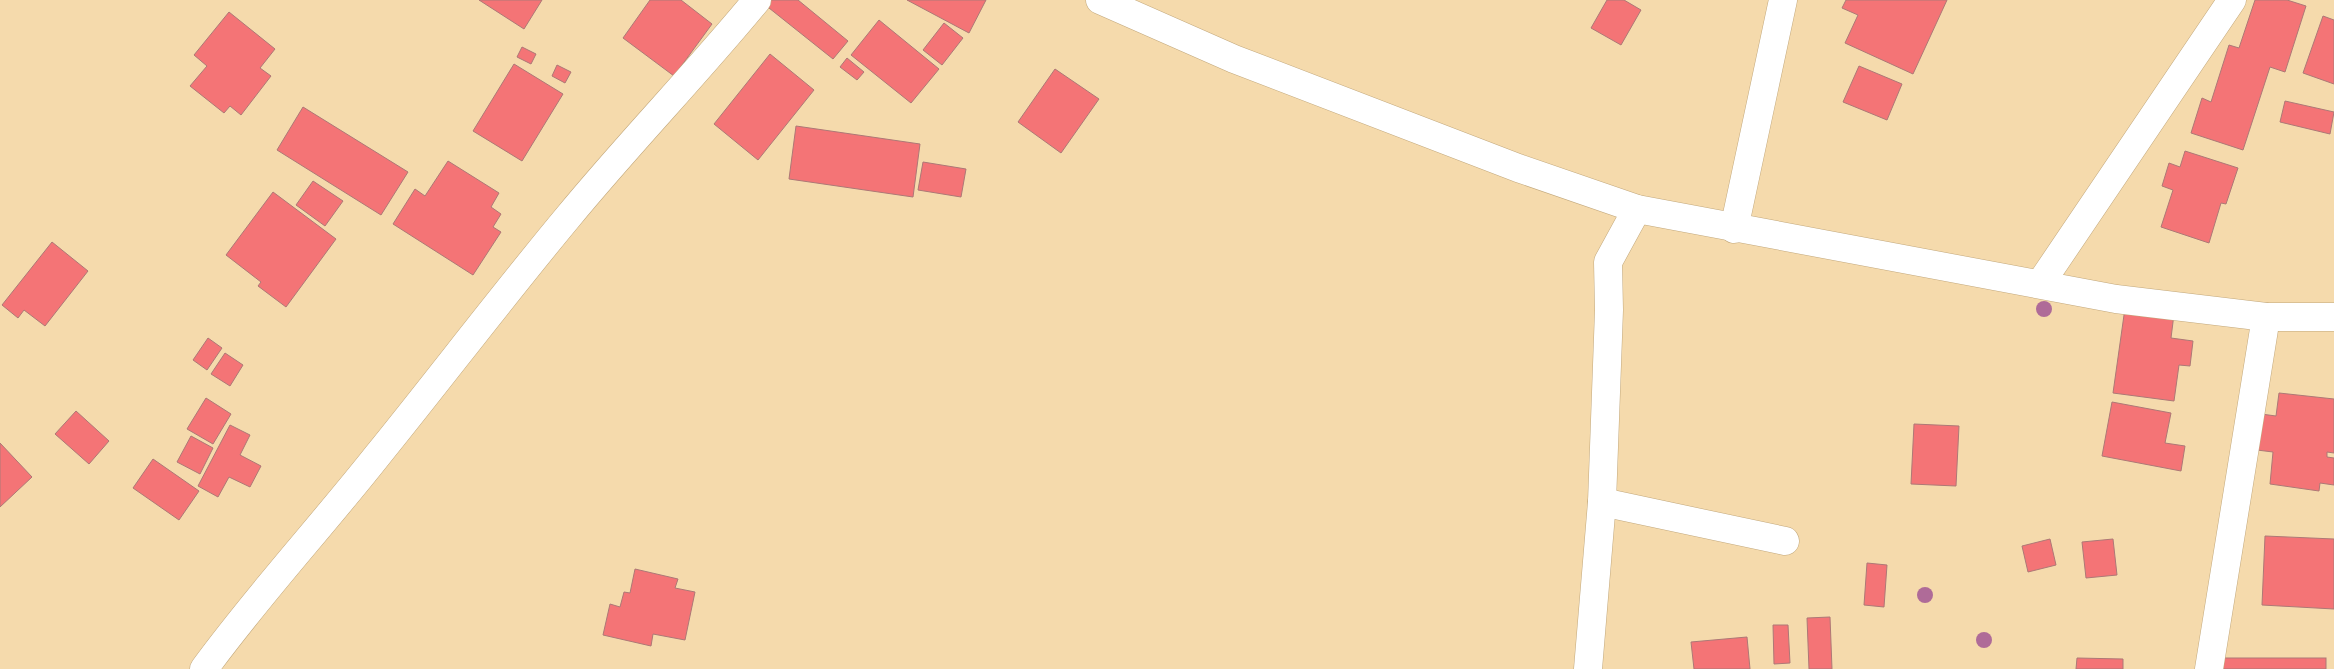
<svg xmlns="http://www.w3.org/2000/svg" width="2334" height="669" font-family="'Fira Sans Condensed',sans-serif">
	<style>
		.building { fill: #f47476; stroke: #ad7876 }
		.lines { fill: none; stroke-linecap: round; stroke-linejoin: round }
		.street-casing { stroke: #c2a87c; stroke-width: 29 }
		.secondary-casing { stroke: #c2a87c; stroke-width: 29 }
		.street { stroke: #fff; stroke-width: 28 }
		.secondary { stroke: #fff; stroke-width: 28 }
		.tree { fill: #af6b98 }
	</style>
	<rect width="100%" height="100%" fill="#f5daac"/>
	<g class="building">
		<polygon points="479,0 542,0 524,29"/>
		<polygon points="650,0 681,0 712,24 674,76 623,38"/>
		<polygon points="767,0 798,0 848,41 833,59 764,4"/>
		<polygon points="907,0 986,0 969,33"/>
		<polygon points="1607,0 1624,0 1641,10 1621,45 1591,28"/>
		<polygon points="1846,0 1947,0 1913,74 1845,43 1858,15 1842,8"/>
		<polygon points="2255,0 2287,0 2306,6 2285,72 2270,67 2243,150 2191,133 2202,98 2211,102 2229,45 2239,48"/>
		<polygon points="229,12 275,49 260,68 271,76 241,115 230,106 224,113 190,86 207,66 194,55"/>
		<polygon points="2323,16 2334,20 2334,84 2303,73"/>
		<polygon points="879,20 939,69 911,103 851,55"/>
		<polygon points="944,23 963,38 942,65 923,50"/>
		<polygon points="522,47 536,54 531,64 517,57"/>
		<polygon points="770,54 814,90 758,160 714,124"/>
		<polygon points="847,58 864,72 857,80 840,67"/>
		<polygon points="514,64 563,94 522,161 473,131"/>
		<polygon points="557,65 571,72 565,83 552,76"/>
		<polygon points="1859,66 1902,84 1887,120 1843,102"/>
		<polygon points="1055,69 1099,99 1061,153 1018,122"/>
		<polygon points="2285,101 2334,112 2330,134 2280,122"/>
		<polygon points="303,107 408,172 381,215 277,150"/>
		<polygon points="796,126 920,144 913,197 789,179"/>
		<polygon points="2185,151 2238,168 2226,204 2221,203 2209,243 2161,227 2173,190 2162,186 2169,163 2180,167"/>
		<polygon points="448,161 499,193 491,207 501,214 493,227 501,232 473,275 393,224 415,189 425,196"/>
		<polygon points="923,162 966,169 961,197 918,190"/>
		<polygon points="313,181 343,201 325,226 296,205"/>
		<polygon points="273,192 336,239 286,307 258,286 261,282 226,255"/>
		<polygon points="52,242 88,271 45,326 24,310 18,318 2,305"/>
		<polygon points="2125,308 2174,314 2171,338 2193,341 2190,366 2179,365 2174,401 2113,393"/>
		<polygon points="208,338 222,348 207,370 193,360"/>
		<polygon points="225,353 243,365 230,386 211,374"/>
		<polygon points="2279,393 2334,399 2334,453 2327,452 2327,457 2334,458 2334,485 2320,483 2319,491 2270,484 2273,452 2257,450 2261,414 2276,416"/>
		<polygon points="206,398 231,414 213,444 187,429"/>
		<polygon points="2112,402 2171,413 2165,443 2185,446 2181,471 2102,456"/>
		<polygon points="76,411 109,441 89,464 55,434"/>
		<polygon points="1914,424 1959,426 1956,486 1911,484"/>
		<polygon points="230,425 250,435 240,455 261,466 250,487 229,477 218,497 198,486"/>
		<polygon points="191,436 213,448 200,474 177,462"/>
		<polygon points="0,443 32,477 0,507"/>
		<polygon points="153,459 199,491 179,520 133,488"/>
		<polygon points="2265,536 2334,539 2334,609 2262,605"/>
		<polygon points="2050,539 2056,565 2028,572 2022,546"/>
		<polygon points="2113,539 2117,575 2086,578 2082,542"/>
		<polygon points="1867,563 1887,565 1884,607 1864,605"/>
		<polygon points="635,569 678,579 675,588 695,592 685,640 653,634 651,646 603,635 610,604 620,607 624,592 630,593"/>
		<polygon points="1830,617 1832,669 1809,669 1807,618"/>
		<polygon points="1773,625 1788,625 1790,663 1774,664"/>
		<polygon points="1747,637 1750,669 1694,669 1691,642"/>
		<polygon points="2077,658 2123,659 2123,669 2076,669"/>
		<rect x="2215" y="658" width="111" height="11"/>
	</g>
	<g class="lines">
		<defs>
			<g id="street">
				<polyline points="1734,229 1783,0"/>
				<polyline points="2040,284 2232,0"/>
				<polyline points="1602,502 1785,541"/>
				<path d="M204,669C258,595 320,528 377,456C441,377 503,295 568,217C629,143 696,74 757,0"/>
				<polyline points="1588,669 1602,502 1609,310 1608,262 1637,209"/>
				<polyline points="2209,669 2266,317"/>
			</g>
			<polyline id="secondary" points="1100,0 1234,59 1518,168 1637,209 2116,299 2266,317 2334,317"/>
		</defs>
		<use href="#street" class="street-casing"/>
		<use href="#secondary" class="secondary-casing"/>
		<use href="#street" class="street"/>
		<use href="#secondary" class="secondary"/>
	</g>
	<g class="tree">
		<circle cx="2044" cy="309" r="8"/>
		<circle cx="1925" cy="595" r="8"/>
		<circle cx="1984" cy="640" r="8"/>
	</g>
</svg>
